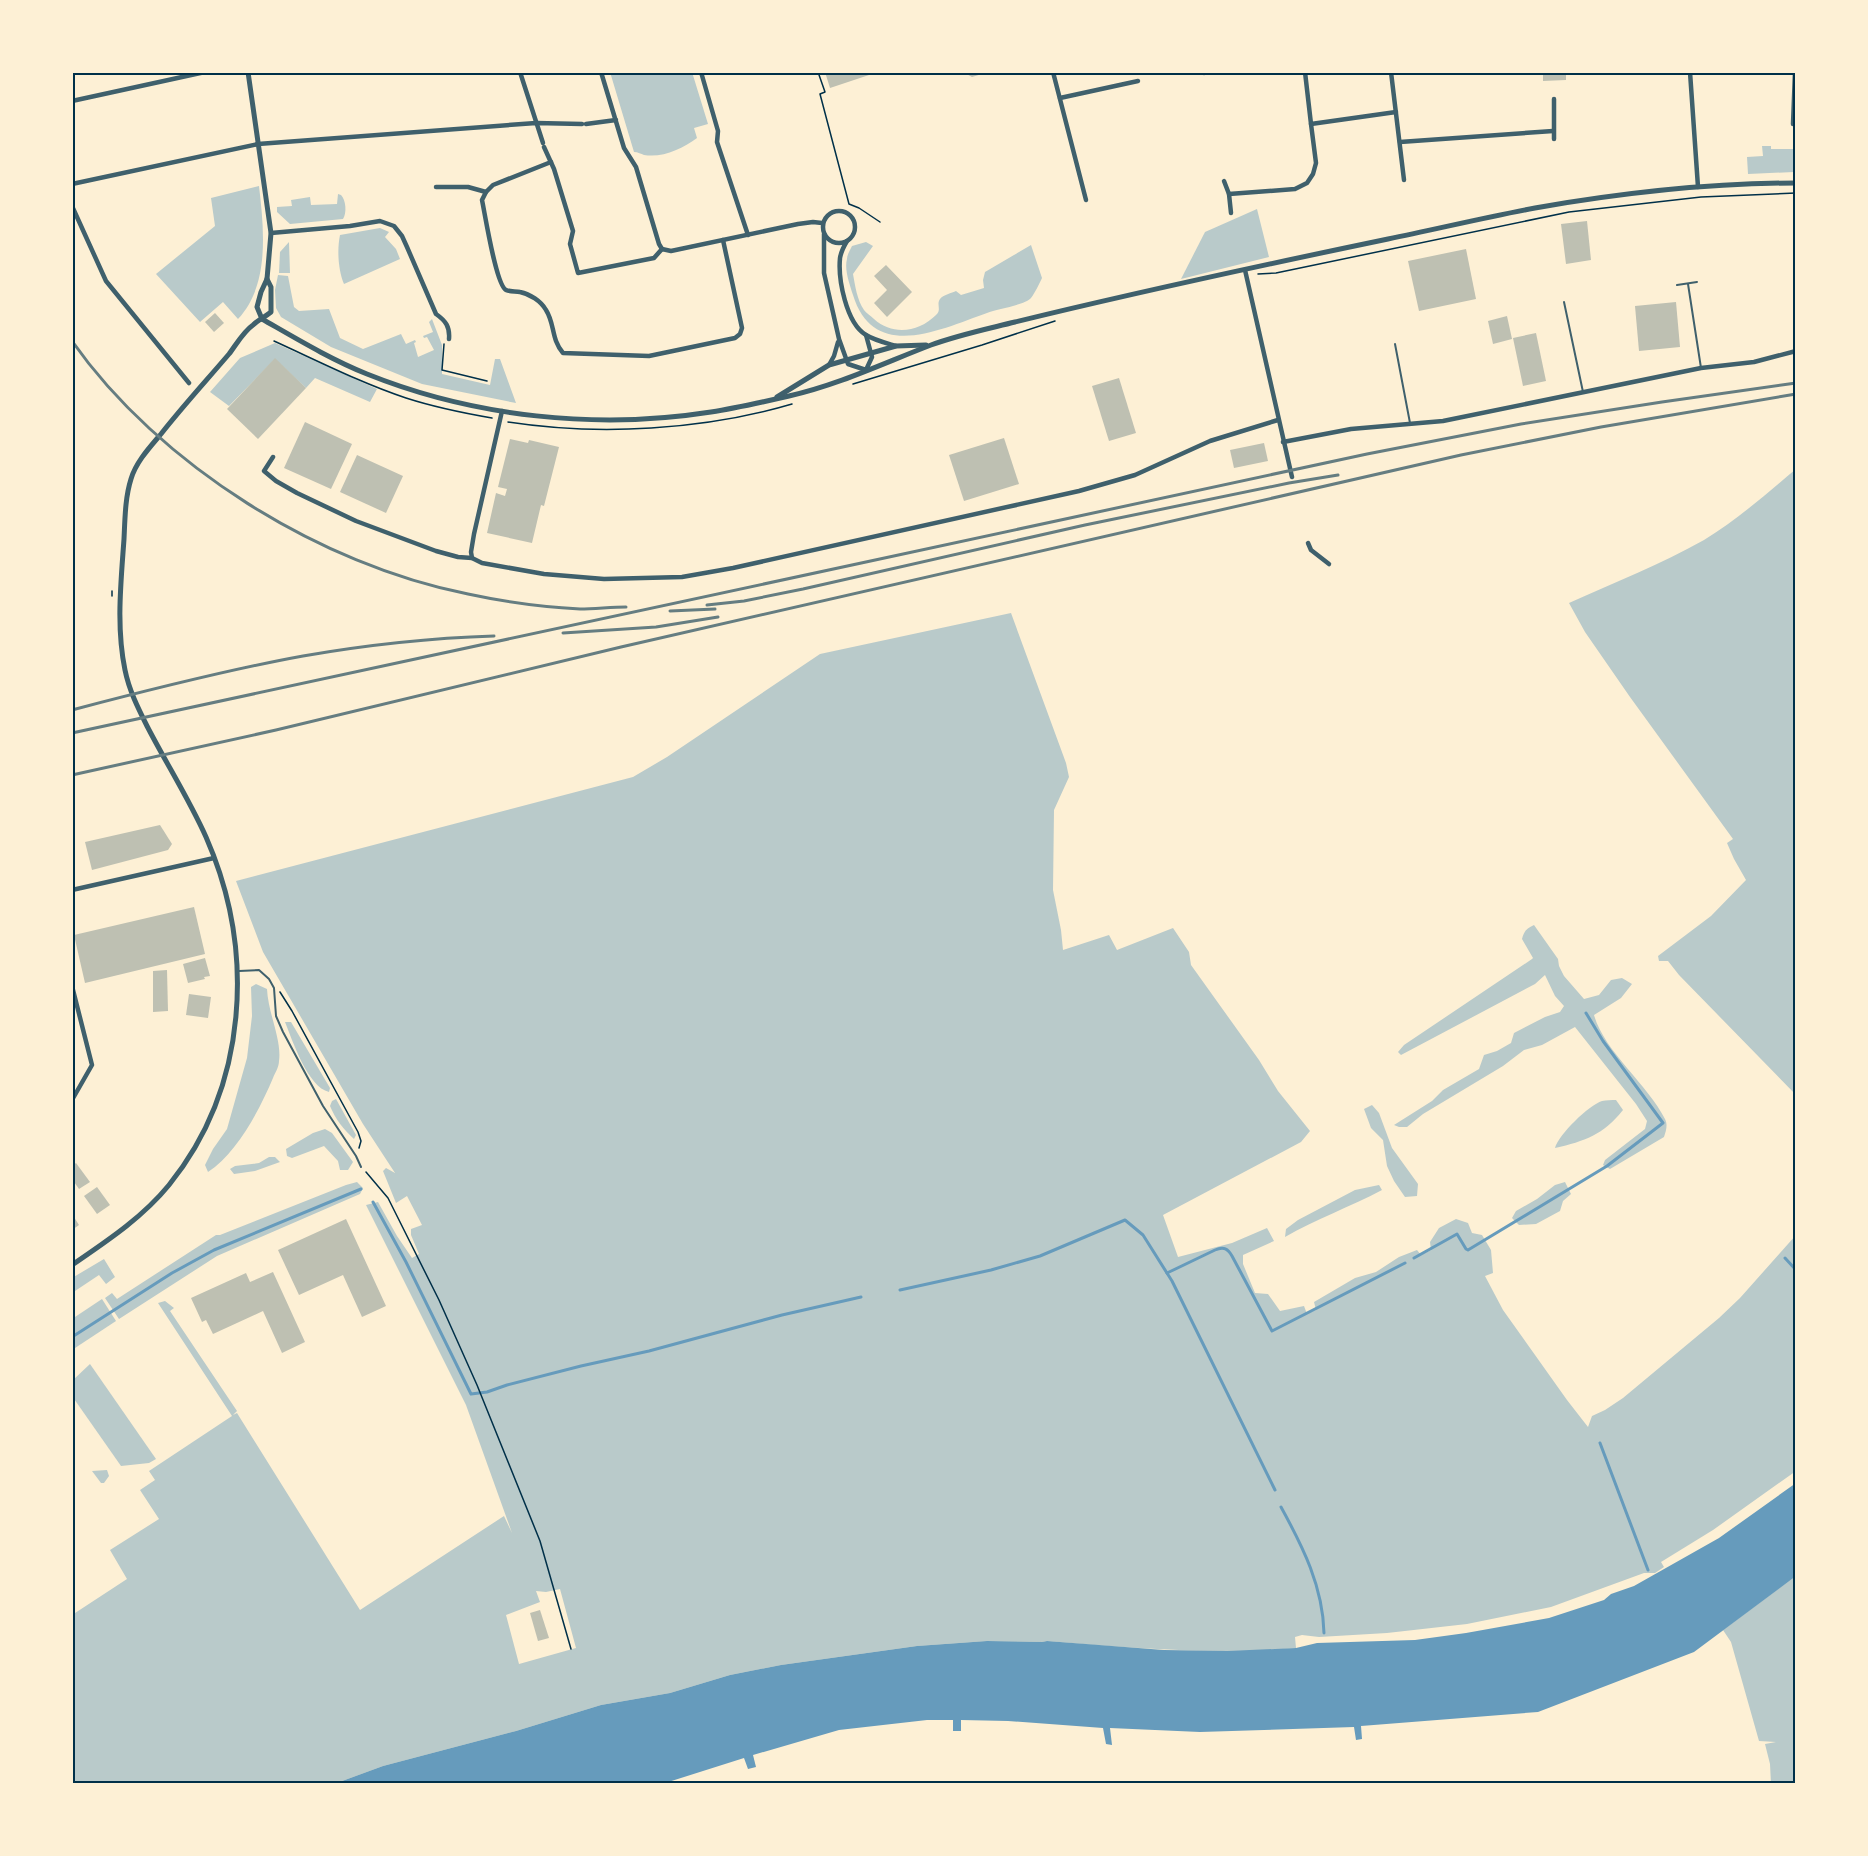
<svg xmlns="http://www.w3.org/2000/svg" width="1868" height="1856" font-family="Lora,serif">
	<style>
		.green { fill: #b9caca; fill-rule: evenodd }
		.water { fill: #669bbc }
		.lines { fill: none; stroke-linecap: round; stroke-linejoin: round }
		.stream { stroke: #669bbc; stroke-width: 3 }
		.building { fill: #bec0b2 }
		.path { stroke: #003049; stroke-width: 1.5 }
		.service { stroke: #3f606c; stroke-width: 2 }
		.minor { stroke: #3f606c; stroke-width: 4.5 }
		.tertiary { stroke: #3f606c; stroke-width: 5 }
		.rail { stroke: #657d81; stroke-width: 3 }
		.neatline { fill: none; stroke: #003049; stroke-width: 2 }
	</style>
	<rect width="100%" height="100%" fill="#fdf0d5"/>
	<g class="green">
		<path d="M610,72H692L708,124L694,128L697,138C682,149 663,158 644,155C641,154 638,152 634,152Z"/>
		<polygon points="1762,146 1771,146 1771,149 1793,149 1794,172 1748,174 1747,157 1763,156"/>
		<path d="M259,186C264,229 270,285 238,319L223,302L200,322L156,274L215,226L211,198Z"/>
		<path d="M338,194L341,195C346,200 347,213 343,219L290,224L277,212V207L292,206L291,200L310,197L311,205L337,204Z"/>
		<polygon points="1257,209 1269,257 1181,279 1205,232"/>
		<path d="M380,228L389,232L385,237L396,249L400,259L344,284C338,270 337,249 340,235Z"/>
		<polygon points="289,242 290,273 279,273 280,252"/>
		<path d="M866,242L873,246L853,274C855,285 857,300 864,310C866,313 871,316 874,319C893,336 919,332 936,315C942,310 936,305 940,299C943,295 952,293 956,291L961,295L984,288L983,280L985,272L1031,245L1042,278C1039,284 1035,293 1031,298C1025,305 997,309 987,313C941,329 874,363 853,295C850,285 844,270 847,259C847,255 850,250 852,246Z"/>
		<polygon points="278,275 288,276 294,307 299,311 329,309 340,338 363,349 401,334 406,344 415,340 416,342 414,343 418,357 434,350 427,337 424,338 423,336 433,332 429,322 432,319 442,345 442,374 490,385 495,359 500,359 516,403 422,384 331,347 281,317 276,308 275,290"/>
		<polygon points="275,343 377,389 370,402 315,378 306,388 275,359 229,406 210,392 240,358"/>
		<path d="M1796,469V1095L1679,975L1668,961H1659L1658,956L1711,916L1746,880L1734,859L1727,843L1733,839L1630,697L1585,632L1569,603C1614,583 1661,564 1704,540C1737,520 1766,494 1796,469Z"/>
		<path d="M1011,613L1066,763L1069,777L1054,810L1053,890L1061,930L1063,950L1109,935L1117,950L1173,928L1189,952L1191,965L1259,1060L1278,1091L1310,1131L1301,1142L1163,1215L1178,1257L1232,1243L1267,1228L1274,1241L1243,1255V1264L1255,1293L1268,1294L1280,1311L1304,1306L1307,1314L1316,1310L1314,1302L1355,1278L1376,1272L1399,1257L1417,1250L1421,1255L1431,1250L1430,1242L1439,1228L1456,1219L1468,1223L1472,1233L1482,1235L1491,1250L1493,1273L1485,1276L1503,1310L1567,1400L1588,1427L1592,1416L1605,1410L1623,1398L1719,1318L1740,1298L1796,1235V1471L1713,1530L1661,1562L1664,1567L1655,1573H1644L1551,1607L1467,1624L1387,1633L1319,1637L1302,1635L1295,1637L1296,1648C1213,1655 1130,1648 1047,1641L1042,1642L987,1641L917,1646L781,1665L730,1675L670,1693L601,1705L516,1731L383,1766L334,1784H72V1615L127,1579L110,1550L159,1519L140,1490L155,1480L149,1471L232,1416L158,1303L165,1301L174,1308L170,1311L237,1411L233,1415L237,1413L360,1610L504,1516L512,1533L466,1405L366,1205L378,1202L397,1236L412,1258L419,1254L411,1235V1229L422,1225L407,1196L396,1203L383,1171L386,1168L395,1173L363,1124L263,952L236,881L633,777L667,757L820,654ZM560,1589L576,1648L519,1664L506,1615L540,1602L536,1591L546,1592Z"/>
		<path d="M1534,925L1558,959L1559,966L1564,976L1584,999L1599,995L1611,980L1622,978L1632,984L1621,998L1594,1015C1604,1051 1648,1085 1665,1119C1668,1125 1666,1131 1664,1137L1610,1169L1603,1165L1605,1160L1645,1129L1647,1121L1636,1104L1575,1027L1542,1045L1524,1050L1503,1066L1423,1114L1407,1127H1399L1394,1125L1432,1101L1443,1090L1479,1069L1484,1055L1497,1051L1511,1043L1514,1033L1545,1017L1560,1012L1564,1006L1555,996L1545,975L1535,984L1401,1055L1398,1052L1404,1045L1532,959L1533,958L1522,939C1524,931 1527,928 1534,925Z"/>
		<path d="M256,984L267,989C268,1013 282,1040 279,1061C279,1067 275,1073 273,1078C260,1109 237,1153 208,1172L205,1165L213,1149L227,1129L247,1058L252,1016L251,987Z"/>
		<path d="M285,1022H291L330,1088L329,1092C308,1087 293,1042 285,1022Z"/>
		<path d="M336,1099L356,1135L354,1139C343,1129 336,1120 330,1106L332,1101Z"/>
		<path d="M1616,1100L1623,1110C1603,1135 1585,1141 1555,1148C1558,1135 1589,1105 1602,1101C1606,1100 1612,1100 1616,1100Z"/>
		<polygon points="1372,1105 1379,1113 1392,1148 1418,1184 1417,1196 1405,1197 1394,1181 1387,1166 1383,1140 1371,1128 1364,1109"/>
		<polygon points="325,1129 332,1133 353,1162 348,1170 340,1170 338,1161 324,1146 292,1158 287,1156 286,1149 313,1133"/>
		<polygon points="269,1157 275,1157 280,1162 255,1171 234,1174 230,1169 235,1166 259,1163"/>
		<polygon points="357,1182 363,1188 360,1194 217,1256 119,1319 105,1298 112,1293 117,1299 216,1235 220,1235 346,1185"/>
		<polygon points="1565,1182 1571,1194 1563,1201 1560,1211 1536,1224 1519,1225 1512,1218 1516,1211 1537,1199 1555,1185"/>
		<path d="M1379,1185L1382,1190C1350,1207 1316,1219 1285,1237L1286,1229L1298,1220L1355,1190Z"/>
		<polygon points="104,1259 115,1277 106,1284 99,1275 72,1293 72,1278"/>
		<polygon points="102,1299 116,1321 72,1350 72,1319"/>
		<polygon points="90,1364 156,1459 149,1463 121,1466 72,1396 72,1381"/>
		<polygon points="107,1470 109,1476 104,1483 101,1483 92,1471"/>
		<polygon points="1796,1576 1796,1784 1771,1784 1770,1764 1765,1744 1776,1742 1759,1741 1731,1642 1723,1630"/>
	</g>
	<polygon class="water" points="1796,1483 1796,1576 1694,1652 1538,1712 1361,1726 1362,1739 1356,1740 1354,1727 1200,1732 1110,1728 1112,1745 1106,1744 1103,1728 1008,1721 961,1720 961,1731 953,1731 953,1720 927,1720 839,1730 753,1755 756,1767 748,1769 744,1758 662,1784 334,1784 383,1766 516,1731 601,1705 670,1693 730,1675 781,1665 917,1646 987,1641 1042,1642 1047,1641 1164,1650 1227,1651 1296,1648 1317,1643 1415,1640 1466,1633 1549,1618 1604,1600 1611,1594 1634,1586 1719,1538"/>
	<g class="lines">
		<g class="stream">
			<polyline points="373,1202 406,1262 471,1394 487,1392 507,1385 581,1366 649,1351 782,1315 861,1297"/>
			<polyline points="1414,1258 1457,1234 1466,1249 1468,1250 1607,1166 1663,1123 1603,1041 1586,1013"/>
			<polyline points="1785,1258 1796,1270"/>
			<path d="M1167,1273L1215,1250C1224,1246 1228,1249 1232,1256L1272,1331L1405,1263"/>
			<polyline points="900,1290 991,1270 1040,1256 1125,1220 1143,1235 1172,1281 1275,1490"/>
			<polyline points="72,1337 172,1273 214,1250 361,1189"/>
			<polyline points="1600,1443 1648,1570"/>
			<path d="M1281,1507C1303,1547 1323,1587 1324,1633"/>
		</g>
	</g>
	<g class="building">
		<polygon points="825,72 878,72 830,88"/>
		<polygon points="963,72 985,72 985,73 972,77"/>
		<polygon points="1543,72 1566,72 1566,80 1543,81"/>
		<polygon points="1587,221 1591,260 1566,264 1561,224"/>
		<polygon points="1466,249 1476,299 1419,311 1408,261"/>
		<polygon points="886,265 912,292 887,317 874,303 887,290 874,276"/>
		<polygon points="1676,302 1680,347 1639,351 1635,306"/>
		<polygon points="215,313 224,323 214,332 205,322"/>
		<polygon points="1507,316 1512,339 1493,344 1488,321"/>
		<polygon points="1536,333 1546,381 1523,386 1513,338"/>
		<polygon points="275,358 306,388 258,439 227,409"/>
		<polygon points="1119,378 1136,433 1109,441 1092,386"/>
		<polygon points="305,422 352,444 331,489 284,468"/>
		<polygon points="1004,438 1019,484 964,501 949,455"/>
		<polygon points="510,439 528,443 529,440 559,447 544,506 541,505 532,543 487,533 496,493 505,496 507,489 498,487"/>
		<polygon points="1264,443 1268,461 1234,468 1230,450"/>
		<polygon points="357,455 403,476 386,513 340,492"/>
		<polygon points="160,825 172,844 168,850 92,870 85,842"/>
		<polygon points="194,907 205,954 85,983 74,935"/>
		<polygon points="205,958 210,976 204,977 205,979 188,983 183,964"/>
		<polygon points="167,970 168,1011 153,1012 153,971"/>
		<polygon points="189,994 211,997 208,1018 186,1015"/>
		<polygon points="76,1163 90,1182 79,1189 72,1179 72,1166"/>
		<polygon points="97,1187 110,1205 97,1214 84,1196"/>
		<polygon points="72,1214 79,1225 72,1230"/>
		<polygon points="346,1219 386,1306 362,1317 343,1275 299,1295 278,1250"/>
		<polygon points="273,1272 305,1342 282,1353 263,1311 213,1334 206,1320 202,1322 191,1298 246,1273 250,1282"/>
		<polygon points="540,1610 549,1638 538,1641 530,1613"/>
	</g>
	<g class="lines">
		<g class="path">
			<polyline points="818,72 825,92 820,94 849,204 859,208 880,222"/>
			<polyline points="1258,274 1276,273 1569,212 1701,197 1796,193"/>
			<path d="M274,341C318,361 361,383 406,398C434,407 463,413 492,418"/>
			<polyline points="444,344 442,370 487,381"/>
			<polyline points="853,384 982,345 1055,321"/>
			<path d="M508,422C599,436 704,430 792,404"/>
			<polyline points="112,596 112,591"/>
			<polyline points="280,992 292,1011 358,1132 361,1141 359,1148"/>
			<polyline points="366,1172 388,1198 439,1300 477,1385 540,1541 571,1649"/>
		</g>
		<g class="service">
			<polyline points="1688,284 1701,368"/>
			<polyline points="1677,285 1697,282"/>
			<polyline points="1564,302 1583,392"/>
			<polyline points="1395,344 1410,423"/>
			<polyline points="239,971 259,970 269,979 274,988 276,1016 283,1032 323,1106 356,1156 361,1167"/>
		</g>
		<g class="minor">
			<polyline points="520,72 543,143"/>
			<polyline points="601,72 624,148 636,167 659,244 662,249"/>
			<polyline points="701,72 718,131 717,142 748,235"/>
			<polyline points="1053,72 1086,200"/>
			<polyline points="1204,72 1204,73"/>
			<polyline points="1305,72 1311,124 1396,112"/>
			<polyline points="1391,72 1404,180"/>
			<polyline points="1690,72 1698,187"/>
			<polyline points="1060,98 1138,81"/>
			<polyline points="1554,99 1554,139"/>
			<polyline points="72,101 205,72"/>
			<polyline points="586,124 616,120"/>
			<polyline points="1793,124 1795,72"/>
			<polyline points="1400,142 1553,131"/>
			<polyline points="544,147 554,169 573,231 570,244 578,273 654,258 662,249 671,251 798,224 813,222 822,223"/>
			<path d="M551,162L493,185L486,192L482,200C485,214 496,285 506,290C510,292 516,291 520,292C530,294 541,301 546,310C555,324 551,339 563,353L649,356L735,338L740,334L742,328L723,240"/>
			<polyline points="1224,181 1229,194 1231,213"/>
			<polyline points="72,184 258,144 536,123 582,124"/>
			<polyline points="436,187 468,187 486,192"/>
			<polyline points="1229,194 1295,189 1307,183 1313,174 1316,163 1311,124"/>
			<polyline points="72,206 106,281 189,383"/>
			<circle cx="839" cy="227" r="16"/>
			<path d="M271,233L350,226L380,221L394,226L402,236L407,247L436,314C446,321 450,327 449,339"/>
			<polyline points="824,234 824,273 839,339 848,364 866,370 872,357 866,335"/>
			<path d="M847,241C844,246 841,252 840,258C838,279 846,323 866,335C874,340 886,343 896,346"/>
			<polyline points="1245,270 1292,477"/>
			<polyline points="829,365 834,356 838,342"/>
			<polyline points="1283,442 1351,429 1443,421 1701,368 1754,362 1796,351"/>
			<polyline points="273,457 264,471 276,481 297,493 356,521 436,551 458,557 472,558 482,563 544,574 604,579 682,577 733,568 1079,491 1135,475 1210,441 1278,420"/>
			<polyline points="1308,543 1311,550 1329,564"/>
			<polyline points="472,558 471,552 474,534 502,411"/>
			<polyline points="72,890 214,858"/>
			<polyline points="72,986 92,1065 72,1100"/>
		</g>
		<g class="tertiary">
			<polyline points="248,72 271,233 267,279 261,292 257,307 262,319"/>
			<path d="M262,319C297,339 330,359 367,374C474,417 597,430 711,412C737,408 763,402 789,396C838,385 884,363 931,345C958,335 987,329 1015,322C1138,292 1263,265 1388,239C1437,229 1486,217 1535,208C1621,193 1709,183 1796,183"/>
			<polyline points="777,397 829,365 896,346 926,345"/>
			<path d="M72,1265C107,1241 142,1218 169,1185C248,1087 256,951 206,837C189,799 166,763 147,726C138,708 129,690 125,670C116,627 121,582 124,539C125,519 125,498 131,479C136,462 150,447 161,434C183,406 206,381 229,354C236,345 243,332 253,325C258,320 265,317 271,312V287L267,279"/>
		</g>
		<g class="rail">
			<path d="M72,341C159,465 320,565 468,594C505,602 543,607 580,609C595,609 611,607 626,607"/>
			<polyline points="707,605 744,601 803,589 1085,525 1289,483 1338,475"/>
			<polyline points="670,611 715,609"/>
			<polyline points="563,633 656,627 718,617"/>
			<path d="M72,710C148,690 226,670 303,656C366,645 431,638 494,636"/>
			<polyline points="72,733 1367,454 1521,424 1662,402 1796,383"/>
			<polyline points="72,775 276,730 621,647 1461,455 1601,427 1796,394"/>
		</g>
	</g>
	<rect width="1868" height="1856" fill="none" stroke="#fdf0d5" stroke-width="147"/>
	<rect x="74" y="74" width="1720" height="1708" class="neatline"/>
</svg>
